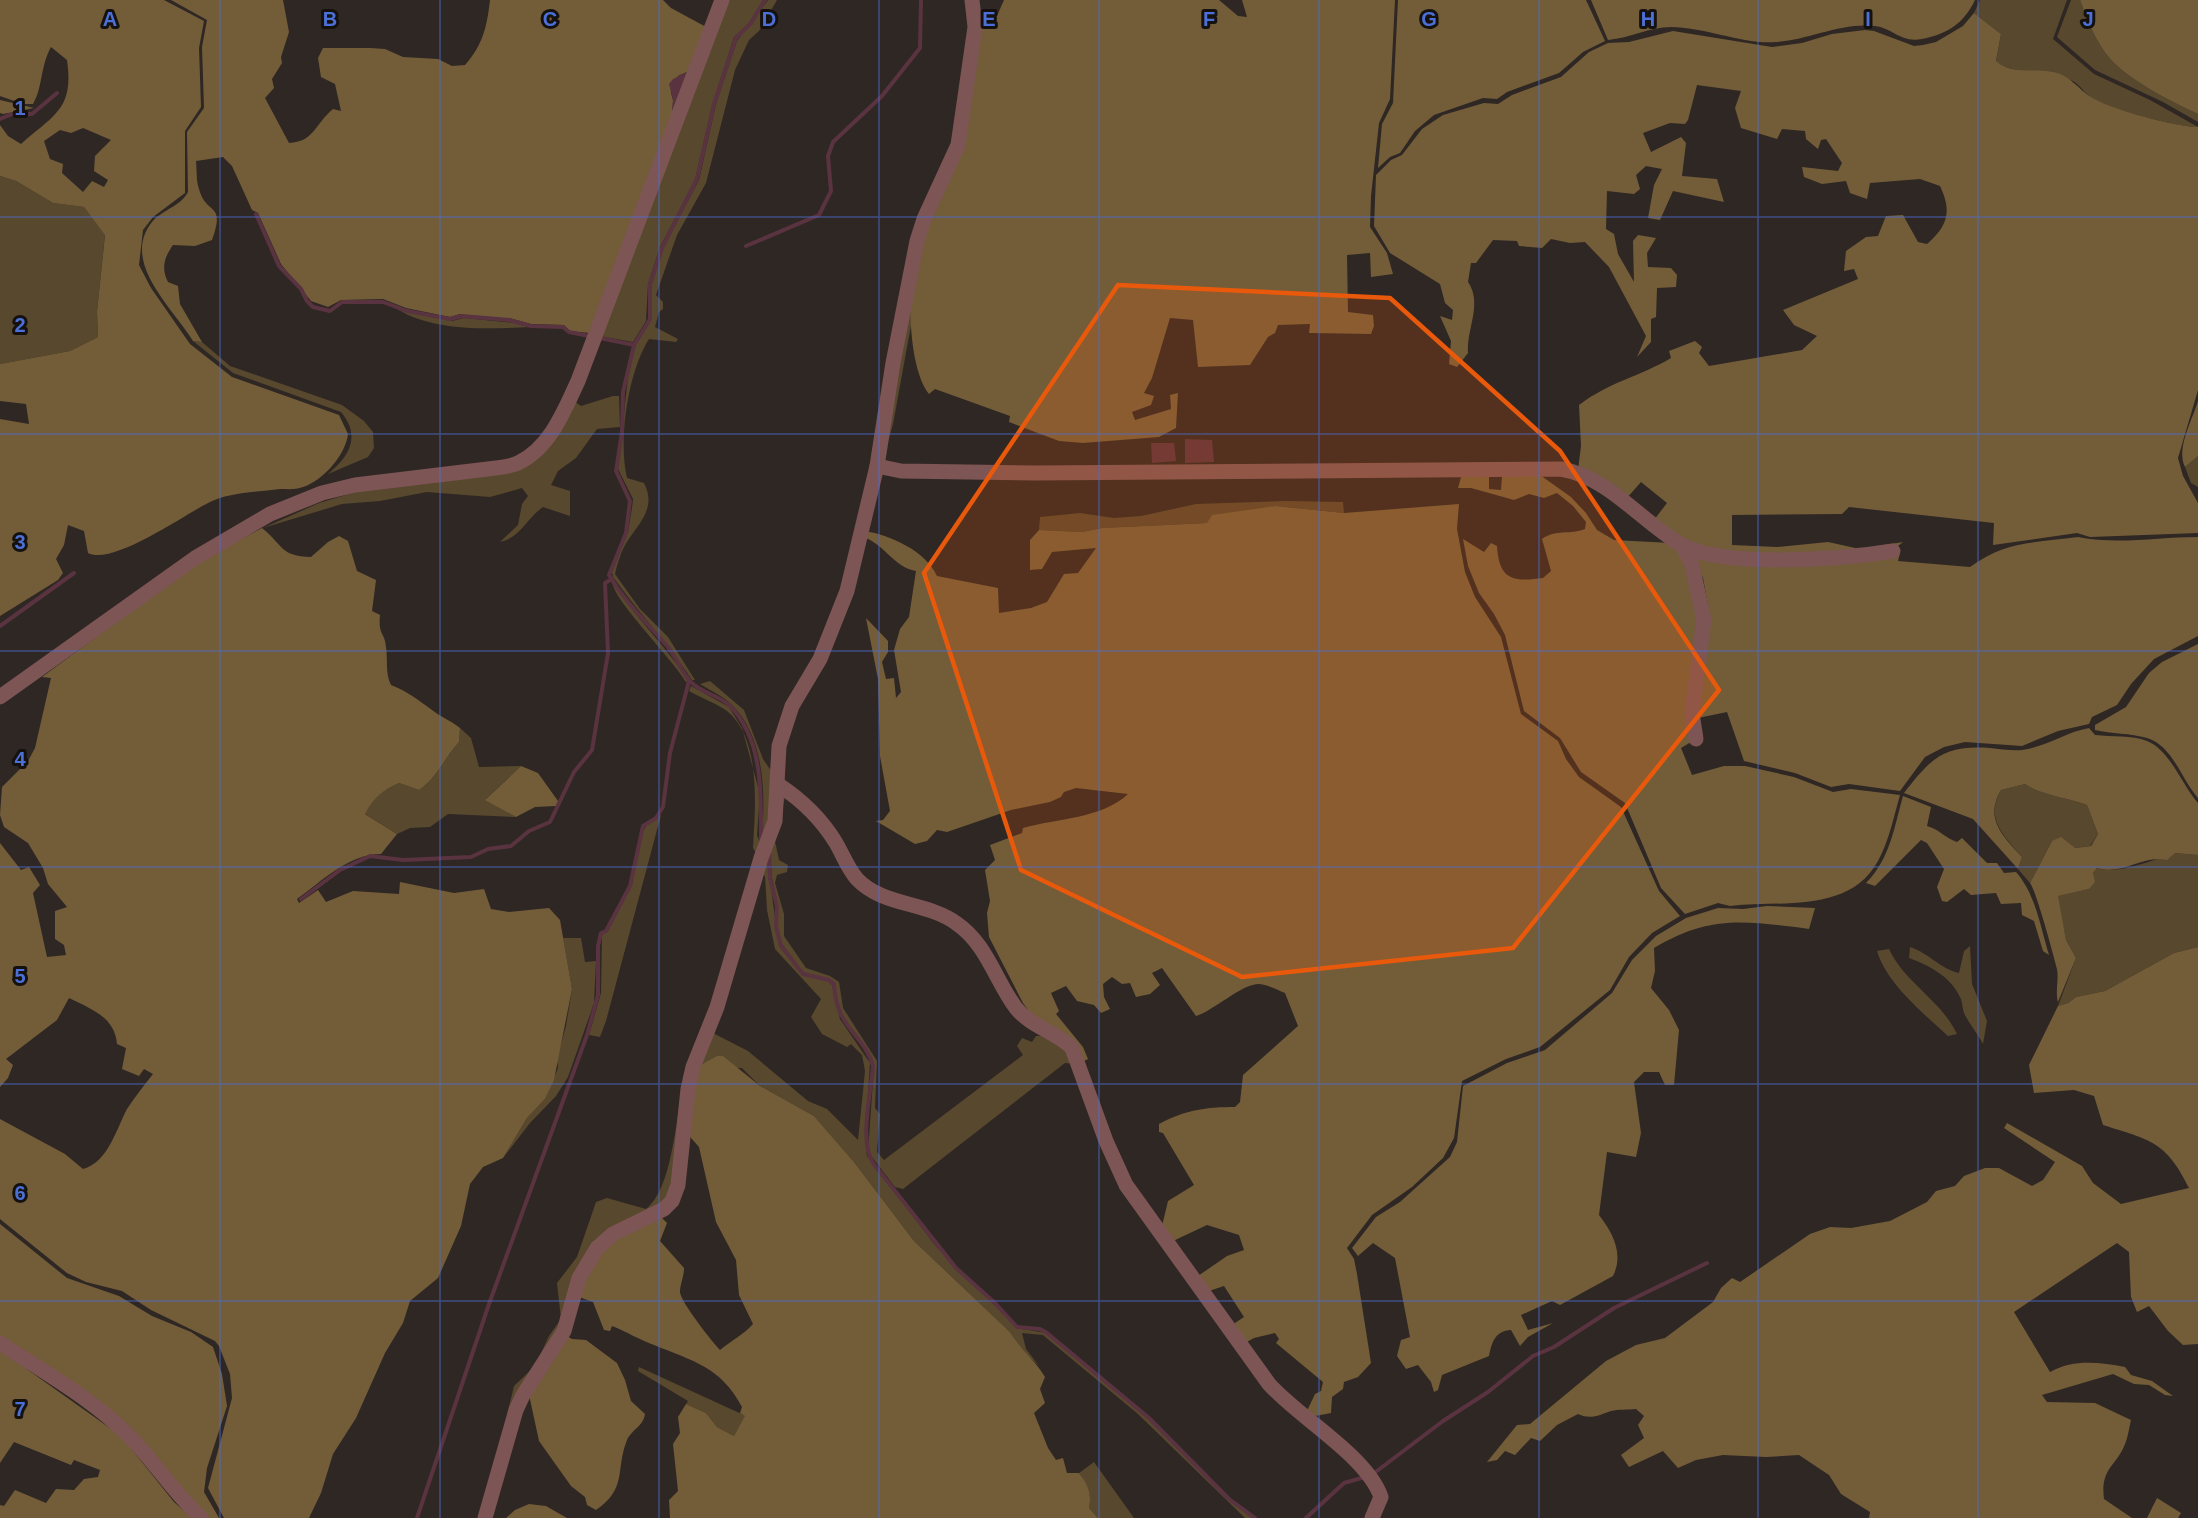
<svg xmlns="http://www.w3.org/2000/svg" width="2198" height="1518" font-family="Arial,sans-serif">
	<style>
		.green { fill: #58482d }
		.forest { fill: #735d39; fill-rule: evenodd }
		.water { fill: #5a3340 }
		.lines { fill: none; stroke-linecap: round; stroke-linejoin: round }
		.stream { stroke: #5a3340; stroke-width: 4 }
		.street { stroke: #7d5555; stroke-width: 15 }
		.marked { fill: #e8590c; fill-opacity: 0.2; stroke: #e8590c; stroke-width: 4.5; stroke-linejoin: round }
		.grid { fill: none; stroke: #4c70d7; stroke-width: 1.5; stroke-opacity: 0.55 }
		.grid-label { font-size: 20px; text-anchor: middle; font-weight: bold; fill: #4c70d7; stroke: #14110f; stroke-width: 6; stroke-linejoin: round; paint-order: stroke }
	</style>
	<rect width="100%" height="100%" fill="#2f2724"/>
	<g class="green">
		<polygon points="728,0 763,0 749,23 734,37 712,106 695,180 660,247 648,284 646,321 633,342 599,336"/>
		<path d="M768,0H777L759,31L749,40L735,70L706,183L677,235L656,295L663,302V309L659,312L655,327L678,339L676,342L649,339C628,372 618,440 627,478L644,483C658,510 636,525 624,547C620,555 617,565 615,574L640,609L668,637L695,680H692C668,643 638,612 613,577L612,572L628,532L632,508L633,499L618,469L629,368L636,344L649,324L652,284L663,248L699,180L716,104L737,41Z"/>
		<path d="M1980,0H2067L2053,39L2094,74L2150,100L2198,127C2177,127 2109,109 2092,98C2084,93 2079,83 2071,80C2049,72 2010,73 1996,62L2001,34L1974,13Z"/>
		<path d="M2071,0H2080C2087,20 2098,47 2113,62C2133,82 2173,103 2198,114V122L2163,102L2095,70L2057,37Z"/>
		<polygon points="0,176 16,181 53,203 84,207 105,234 97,312 98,337 70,351 0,364"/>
		<polygon points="909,286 912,320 893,424 885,453"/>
		<path d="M397,309L452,321L464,318L525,324L531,327C487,329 435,332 397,309Z"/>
		<path d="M193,341L202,342L230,366L342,405L364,421L373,432L374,448L368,457L328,474C350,456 361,436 341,412L233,373Z"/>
		<path d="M613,396H619L620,427L597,429L576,458L558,471L551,485L570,491V516L543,507C527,518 520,538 500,542L518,525L522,504L528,496L522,488L490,497L427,492L380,501L342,504L263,528L319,503L356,492L515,467L574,401L581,406Z"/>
		<polygon points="2198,456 2198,487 2191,483 2185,467"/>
		<polygon points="1285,501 1343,502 1344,513 1276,506 1207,523 1102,528 1082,532 1039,530 1040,517 1080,513 1114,518 1141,516 1196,504"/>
		<path d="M612,581C634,617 666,645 688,681L686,682C672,658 612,599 612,581Z"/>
		<path d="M710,681L744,710L763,759L772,772L774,804L762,839C765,796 766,739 732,705C723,696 711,691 700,684Z"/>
		<path d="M691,686L729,707L742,728L760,794L757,835L761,846L757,855L753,848C755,810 762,739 727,711C716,703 701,698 689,691Z"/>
		<path d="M460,728L471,738L479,767L521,766L486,799L516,817L448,814L430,827L410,828L397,834L364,813C373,798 383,790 399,783L419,790C437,778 445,757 459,742Z"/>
		<path d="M2025,784C2042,796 2067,797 2087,805L2098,834L2090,846L2075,848L2052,841L2030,883L2018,869L2022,857C2003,835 1985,819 2001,790Z"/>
		<polygon points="782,791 785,797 775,841 779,860 788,865 787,872 777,875 775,883 784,914 784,936 806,968 830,976 839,982 843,1008 877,1061 875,1108 880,1114 877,1152 884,1160 1023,1055 1017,1046 1022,1038 1032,1042 1036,1036 1053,1035 1075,1064 1065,1063 903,1189 895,1187 868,1152 874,1066 872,1058 842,1016 833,981 803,972 782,944 777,926 778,905 772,878 770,848"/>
		<polygon points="661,815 606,1021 600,1037 589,1035 601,993 602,935 608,931 632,885 642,833 648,823"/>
		<polygon points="766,852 779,946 803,975 828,981 832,985 840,1019 870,1063 865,1140 867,1156 935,1245 1017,1328 1046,1333 1148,1419 1229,1500 1253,1518 1245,1518 1138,1414 1043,1335 1022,1333 1026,1349 1039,1366 1018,1346 1010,1332 914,1241 854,1162 814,1116 760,1086 742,1068 697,1067 711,1032 748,1051 808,1101 827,1109 858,1140 865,1071 862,1055 851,1044 847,1047 822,1034 811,1017 821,999 775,949 767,910 765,876 762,874"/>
		<path d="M2175,853L2198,855V947L2174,953L2105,991L2076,997L2068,1003L2058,1006L2076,958L2066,940L2057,896L2089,889L2093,873L2097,868C2118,875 2153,860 2175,853Z"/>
		<polygon points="563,938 581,938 585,962 596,961 594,1003 568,1077 556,1096 530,1123 503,1158 527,1118 545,1099 558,1068 557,1059 566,1026 572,989"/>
		<path d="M1970,946L1972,984L1987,1021L1983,1044C1978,1034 1970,1025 1965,1015C1962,1010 1963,1003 1960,997C1950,976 1930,966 1909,958L1910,947C1929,953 1939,968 1959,973L1964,951Z"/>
		<path d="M1889,949C1904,982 1941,1000 1957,1034L1948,1036C1923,1013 1887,984 1877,951Z"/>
		<path d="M686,1070L676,1157L668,1198L567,1311L500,1444L514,1386L535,1366L549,1336L561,1319L557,1283L577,1257L596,1202L607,1198L646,1209C675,1186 676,1107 686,1070Z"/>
		<polygon points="639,1367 746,1416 734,1436 717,1427 706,1413 686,1404 688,1401 638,1371"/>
		<path d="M1094,1462L1134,1518H1098L1089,1508C1092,1495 1087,1483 1079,1473Z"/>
	</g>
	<g class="forest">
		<path d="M0,0H164L204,21L199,48L201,107L185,131V193L153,217L143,230L139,265L151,288L190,344L232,377L339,415L348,434C346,454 323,481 303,487C296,490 287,489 280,489C256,492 229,492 208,503C184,515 112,566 88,553L84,531L68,525L64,545L56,559L63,573L58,580L0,616V419L29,424L26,404L0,401V364L70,351L98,337L97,312L105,235L84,207L53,203L16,181L0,176V125L8,136L21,144C55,114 74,109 67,60L51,47C40,67 43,87 33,104H23L0,96ZM83,128L111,140L95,156L94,171L108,180L104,187L92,181L83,192L62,173L63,164L50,159L44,141L60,130L71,133Z"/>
		<path d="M171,0H283L289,32L281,57L282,63L272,79L274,88L265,98L289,143C314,142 315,124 333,109L341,111L335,84L321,77L318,58L323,48H370L385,49L403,57L438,59L452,66L465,65C483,45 487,26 490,0H663L671,8L708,28L691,70L678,76L671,93L673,100L672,118L590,333L570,331L564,325L531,324L509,318L486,319L460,314L450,317L406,308L383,299L341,300L328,307L311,301L281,264L258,213L252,210L232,166L223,157L196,161C197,170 196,181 199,189C206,216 226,201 212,240L195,246L173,245C164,258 161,268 168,282L178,286L180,304L202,342L193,341C173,308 120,262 152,222C162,210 181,206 188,192L187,132L204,108L202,47L207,20Z"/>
		<path d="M1004,0H1219L1238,16L1247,17L1242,0H1395L1390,99L1379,123L1371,196L1370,227L1387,253L1393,274L1371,277L1370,253L1347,255L1348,312L1373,315L1374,326L1371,334L1309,333L1310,324L1278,325L1275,333L1268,337L1250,365L1198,367L1193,320L1170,318L1152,378L1144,393L1154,396L1151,405L1132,412L1135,420L1171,409L1170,395L1178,393L1176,428L1159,437L1083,443L1059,441L1009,422L1010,416L935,389L929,394C906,365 906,273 920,239C929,214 946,190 953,164C964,120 969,74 977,29L982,17L996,18Z"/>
		<polygon points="1398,0 1586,0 1605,41 1583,52 1559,73 1507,92 1497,99 1483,98 1434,115 1415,131 1400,153 1390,157 1378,168 1382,124 1393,103"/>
		<path d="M1591,0H1975C1964,23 1948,34 1922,39C1900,43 1893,28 1875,26C1842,22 1808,40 1776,42C1745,45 1704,27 1671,27C1650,27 1630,38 1608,40Z"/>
		<path d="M2080,0H2198V114C2173,103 2133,82 2113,62C2098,47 2087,20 2080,0Z"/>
		<path d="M1974,13L2001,34L1996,61C2012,75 2033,68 2053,72C2070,75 2078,89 2091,97C2109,109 2177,127 2198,127V390L2178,458L2183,476L2198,503V533L2090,537L2077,533L1993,545L1994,523L1849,507L1842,514L1732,515V545L1777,547L1828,542L1860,549L1903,542L1893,550L1744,557L1683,543L1654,520L1667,503L1641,482L1626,499L1578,470L1581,446L1579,405C1611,381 1639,377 1671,358L1669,351L1695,341L1702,347L1699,353L1709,366L1802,350L1817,336L1794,325L1783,310L1858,279L1854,269L1844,271L1846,251L1866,237L1878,236L1886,216L1903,215L1918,242L1927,244C1948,226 1952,211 1940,186L1920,179L1870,183L1867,199L1850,193L1846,181L1822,184L1804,177L1802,167L1838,171L1842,163L1826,139L1821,140L1818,149L1806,139L1805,131L1782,129L1777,139L1741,128L1735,108L1741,91L1697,85L1688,120L1685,124L1670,123L1643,133L1651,152L1681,137L1686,143L1682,176L1717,179L1724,202L1673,191L1660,220L1648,218L1654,185L1662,169L1646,166L1636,175L1640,189L1634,194L1607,191L1606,229L1614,234L1618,254L1634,282L1633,241L1638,235L1656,238L1647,253L1648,267L1671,268L1677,275L1676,287L1657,288L1656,317L1651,319V342L1637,357L1646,336L1609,267L1585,242L1570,243L1551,239L1542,248L1519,246L1517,241L1493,240L1476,263H1471L1468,282C1483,304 1466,330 1468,353L1457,367L1449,364L1451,341L1440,316L1452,320L1453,310L1445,303L1440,284L1390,253L1374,226L1376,175L1391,160L1402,155L1422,129L1443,115L1484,103L1498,104L1512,95L1561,77L1589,52L1608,43L1629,42L1673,31L1772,47L1802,43L1832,34L1865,30L1874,31L1914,46L1923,45L1936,42L1963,26Z"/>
		<polygon points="0,100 34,108 3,114 0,113"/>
		<path d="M2198,401V456L2185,467C2176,448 2192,421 2198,401Z"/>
		<path d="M1540,475L1571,497L1586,513L1597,530L1614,540L1671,543L1679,550L1688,567L1700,619L1691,742L1681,748L1692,775L1724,766H1745L1794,777L1833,792L1851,789L1900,795C1894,816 1889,841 1878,861C1849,914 1780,900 1730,906L1718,903L1685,914L1661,888L1625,803L1581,772L1560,738L1524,711L1505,635L1494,614L1479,593L1468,566L1463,539L1484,552L1491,543L1497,546C1499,580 1513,582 1543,578L1551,571L1542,539C1555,529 1570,535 1585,529L1586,522L1573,506L1557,493L1544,498L1529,494L1514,500L1471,488H1458L1461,477H1489V489L1501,490L1502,476Z"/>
		<path d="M1459,504L1457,529L1465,572L1475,597L1501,637L1521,714L1558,741L1566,759L1579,777L1621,807L1659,891L1680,916L1652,933L1629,957L1610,990L1540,1047L1506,1059L1462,1081L1454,1138L1443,1158L1412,1187L1372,1215L1347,1248L1354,1259L1357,1274L1371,1363L1358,1377L1344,1382L1343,1389L1332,1397L1331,1413L1310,1417L1306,1413L1315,1394L1321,1391L1323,1382L1276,1343L1279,1339L1275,1333L1254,1338L1245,1343L1232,1325L1244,1317L1224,1286L1209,1291L1198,1276L1227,1256L1244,1250L1239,1235L1207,1225L1173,1241L1162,1226L1168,1201L1194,1185L1163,1133L1159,1132V1124C1185,1110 1206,1107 1235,1107L1240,1102L1243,1075L1298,1026L1285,993C1278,990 1266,984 1258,984C1240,985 1215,1010 1196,1016L1162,968L1152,973L1160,985L1150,994L1136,997L1130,983L1122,984L1112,977L1103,984L1104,997L1110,1009L1101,1013L1094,1005L1077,1001L1066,986L1051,993L1059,1011L1056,1014L1083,1047L1088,1059L1082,1062L1033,1017L1023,1003L989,937L987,913L990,901L985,870L995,860L990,845L1022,833L1023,828C1058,818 1101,819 1128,794L1076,788L1064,792L1061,797L1050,802L1011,810L947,832L937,830L927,841L915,844L876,821L883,820L890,811L880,756L878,679L866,618L888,641V652L882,662L886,679L894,678L896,698L901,692L894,650L900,629L909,617L916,571C893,567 885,544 863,537L865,531C890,535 926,551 937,576L998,588L999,613L1031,608L1047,602L1064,574L1078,573L1096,548L1052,552L1042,569L1030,570V540L1039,530L1082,532L1102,528L1207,523L1212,515L1276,506L1344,513Z"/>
		<path d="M262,528C284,546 280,556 311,557L328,542L339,536L348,541L357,571L376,580L372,611L380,615C378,636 385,632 386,647C388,660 385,673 391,685C407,691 418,700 432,710C441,717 450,720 460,728L459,742C445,757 437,778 419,790L399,783C383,790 373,798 365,814L397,834L381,854C349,854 322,881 297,899L299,903L318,890L326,902L353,891L399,894L400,882L454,893L484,889L491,909L509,912L549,908L560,920L572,989L554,1080L545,1099L527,1118L503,1158L483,1167L470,1184L461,1226L438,1278L410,1301L403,1323L385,1353L356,1418L333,1454L321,1493L309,1518H224L208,1488L232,1398L230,1374L219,1346L215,1341L151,1310L122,1291L86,1282L67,1273L0,1219V1119L65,1154L83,1169C108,1162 116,1130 127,1109C135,1097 144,1085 153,1074L144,1069L139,1076L122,1069L126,1048L117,1044C115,1017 91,1009 69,998L57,1020L6,1059L13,1065L8,1078L0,1087V843L21,870L29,867L40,885L33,893L47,957L66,955L64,945L55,939V911L67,907L48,884L43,868L28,843L4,827L0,815L2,787L28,761L35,748L51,678L42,677L198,562Z"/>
		<path d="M2078,537C2117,545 2159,537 2198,537V636L2154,659L2131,684L2117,705L2092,717L2089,724L2058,731L2022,746L1965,742L1944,747L1925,757L1900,791L1849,784L1831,787L1795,773L1744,761L1727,712L1698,718L1710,616L1703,578L1692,552L1900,553L1898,561L1970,567C2006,540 2036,543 2078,537Z"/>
		<path d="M2198,644V798C2181,779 2173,746 2147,738C2130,733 2112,734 2095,730V725L2126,707L2149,673L2162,662Z"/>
		<path d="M2089,728L2095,735C2111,737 2132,735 2147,741C2170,750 2182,785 2198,803V855L2175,853L2167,860C2143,854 2122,876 2097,868L2093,873L2095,882L2089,889L2058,896L2066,940L2076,958L2058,1002C2055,991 2059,981 2057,969C2054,957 2036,890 2030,883L2052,841L2061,837L2075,848L2091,846L2098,834L2087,805C2067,797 2042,796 2025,784L2001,790C1984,819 2003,836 2022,857L2018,869L1973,819L1904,793C1932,757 1944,745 1990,748C2000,749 2012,751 2022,750C2046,747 2066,732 2089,728Z"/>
		<polygon points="521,766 538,773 558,801 556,806 535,807 516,817 485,800"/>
		<path d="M1903,796L1931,807L1927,826C1939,829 1945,838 1957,842L1962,838L1987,863H1997L2004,873L2016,872C2036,895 2040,926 2049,955L2043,951L2034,921L2022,915L2021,903L2001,904L1996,893L1971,895L1964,889L1947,902L1942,901L1937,887L1944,869L1927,843L1921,840L1875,886L1866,883C1890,859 1894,828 1903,796Z"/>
		<path d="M1767,906L1815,908L1809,929C1745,921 1711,914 1654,948L1655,971L1651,988L1669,1010L1679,1030L1674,1085H1665L1659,1072H1644L1634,1082L1641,1133L1636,1157L1607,1152L1599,1215C1613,1233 1624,1254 1613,1276L1560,1305L1552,1301L1521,1315L1528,1330L1553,1323L1528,1337L1520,1346L1511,1330C1495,1331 1492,1342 1489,1356L1442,1375L1438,1390L1434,1392L1431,1382L1418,1365L1406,1369L1397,1356L1401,1340L1410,1337L1395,1258L1373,1243L1358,1256L1352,1248L1376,1217L1400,1202L1450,1157L1457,1142L1463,1086L1507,1063L1545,1050L1612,993L1632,960L1656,936L1686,918L1718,908L1743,909Z"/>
		<path d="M2198,947V1344L2183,1345L2168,1331L2149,1306L2137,1312L2131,1297L2129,1252L2117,1243L2014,1312L2050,1372C2073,1359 2099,1362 2125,1367L2131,1375L2152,1381L2173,1396L2165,1395L2149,1385L2134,1384L2113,1374L2042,1395L2047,1402L2095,1403L2131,1420C2129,1428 2128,1437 2125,1444C2116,1467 2100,1468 2104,1499L2132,1518H1869L1870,1512L1841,1494L1829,1475L1799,1455L1766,1457L1723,1455L1696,1460L1678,1468L1663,1451L1629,1467L1621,1455L1644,1438L1638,1425L1644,1416L1636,1409C1628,1410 1618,1409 1611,1411C1599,1415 1591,1420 1578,1414L1557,1425L1540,1441L1531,1438L1515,1455L1505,1451L1497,1460L1487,1462L1517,1425L1530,1424L1606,1361L1636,1345L1665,1338L1713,1302L1721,1288L1732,1278L1740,1282L1810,1234L1830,1227L1851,1228L1890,1221L1927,1202L1936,1191L1955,1186L1964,1176L1985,1168H1999L2032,1186L2043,1180L2055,1162L2004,1128L2007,1123L2082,1166L2093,1183L2121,1204L2189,1188C2166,1141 2150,1140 2103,1125L2094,1096L2074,1090L2034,1093L2029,1065L2058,1006L2068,1003L2076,997L2105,991L2174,953Z"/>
		<path d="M717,1056H723L760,1086L814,1116L854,1162L914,1241L1010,1332C1020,1349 1035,1360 1045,1377L1040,1389L1045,1403L1034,1413L1048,1448L1056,1460L1063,1458L1067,1473H1079C1088,1484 1092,1494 1089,1508L1098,1518H670L669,1500L678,1491L673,1444L680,1433L678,1417L686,1404L706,1413L717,1427L734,1436L745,1416L740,1413L742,1407C721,1367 693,1361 654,1345C640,1340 627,1332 612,1326L610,1331L604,1330L593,1302L576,1296L600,1249L659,1215L667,1223L660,1241L684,1268C684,1277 680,1284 680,1292C680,1301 713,1343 720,1350C732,1340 742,1336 753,1324L739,1295L736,1260L716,1222L699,1147L685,1131L697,1067Z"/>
		<polygon points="0,1224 67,1278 119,1296 152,1316 191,1332 213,1347 222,1374 227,1406 207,1468 204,1492 219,1518 207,1518 135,1437 0,1340"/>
		<path d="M565,1335L572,1339L586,1340L617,1363L625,1380L631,1401L645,1414C643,1427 632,1429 627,1440C615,1470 628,1488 596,1510L587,1505L585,1497L571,1486L539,1441L528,1390Z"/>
		<polygon points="0,1350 121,1436 174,1502 192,1518 0,1518 0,1505 4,1506 15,1490 46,1503 56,1489 74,1490 84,1479 98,1477 100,1470 74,1460 71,1465 14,1442 0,1463"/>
		<polygon points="2157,1498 2181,1513 2178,1518 2147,1518"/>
		<polygon points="529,1504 546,1506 567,1518 506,1518 515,1510"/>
	</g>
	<g class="water">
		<polygon points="691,70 672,118 673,100 669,84 673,79"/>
		<polygon points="1185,439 1212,440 1214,462 1185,463"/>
		<polygon points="1151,443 1174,443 1176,461 1152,463"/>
	</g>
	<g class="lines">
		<g class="stream">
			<polyline points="0,119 12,114 32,114 57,93"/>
			<polyline points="256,214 279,266 301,289 307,301 313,307 330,311 342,302 383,302 407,311 450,319 462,316 509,320 531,326 563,327 569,332 589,336"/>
			<polyline points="746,246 819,215 831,191 828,156 833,142 882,96 920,48 921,0"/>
			<polyline points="600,338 634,345"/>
			<polyline points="0,626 74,573"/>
			<path d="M761,840C761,796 764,739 729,705C718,695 699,692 690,681C681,671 676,657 667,646C647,623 625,602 609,575L626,533L630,501L616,471L622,432L623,392L634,345L650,319V284L662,248L697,179L714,104L736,38L751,23L765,0"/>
			<path d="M769,854L770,879L777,906L776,927L781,946L803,974L829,980L834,984C836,1029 864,1034 873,1066C871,1093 859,1141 873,1163L956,1268L995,1303L1017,1327L1040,1329L1047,1333L1149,1418L1229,1499L1255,1518"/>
			<polyline points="301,899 340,870 370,856 403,860 471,857 488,849 511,846 529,831 550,822 574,772 592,750 608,653 605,583 612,579"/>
			<polyline points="1373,1474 1443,1421 1488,1392 1533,1356 1554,1347 1614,1308 1707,1263"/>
			<polyline points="417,1518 489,1304 587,1035 598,995 598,946 601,933 606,931 630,886 643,826 656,818 663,807 670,753 689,681"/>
			<polyline points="1306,1518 1344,1483 1365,1477"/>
		</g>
		<g class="street">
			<path d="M877,466L901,471L1034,473L1561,469C1608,477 1641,521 1680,544C1724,569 1843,559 1893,551"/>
			<polyline points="1682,545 1692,565 1704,620 1692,713 1696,739"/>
			<path d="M0,697L195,558L270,514L322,493L355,485L496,468C503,467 512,466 518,463C550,448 564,411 578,381L722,0"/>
			<path d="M779,785C803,801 821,818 836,843C843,855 848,869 857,879C882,906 927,902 956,923C987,944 995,980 1016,1008C1030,1026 1056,1032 1072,1048L1106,1141L1126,1185L1269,1384C1299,1418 1367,1456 1381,1497L1372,1518"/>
			<path d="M0,1343C44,1372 94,1400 131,1438C156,1464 175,1494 201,1518"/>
			<polyline points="485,1518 516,1410 523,1395 564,1331 579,1278 597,1248 613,1234 664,1209 672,1201 678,1185 688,1089 693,1067 717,1007 761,858 775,821 779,746 792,706 820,659 847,591 877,466 893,363 917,241 924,219 958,145 975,27 972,0"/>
		</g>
	</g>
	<path class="marked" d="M1118,285L1390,298L1560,451L1719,690L1513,948L1242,977L1021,870L924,573Z"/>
	<path class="grid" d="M220,0V1518M440,0V1518M659,0V1518M879,0V1518M1099,0V1518M1319,0V1518M1539,0V1518M1758,0V1518M1978,0V1518M0,217H2198M0,434H2198M0,651H2198M0,867H2198M0,1084H2198M0,1301H2198"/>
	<g class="grid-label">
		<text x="110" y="26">A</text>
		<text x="330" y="26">B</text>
		<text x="550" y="26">C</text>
		<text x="769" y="26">D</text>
		<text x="989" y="26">E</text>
		<text x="1209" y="26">F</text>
		<text x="1429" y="26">G</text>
		<text x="1648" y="26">H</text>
		<text x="1868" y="26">I</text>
		<text x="2088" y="26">J</text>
		<text x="20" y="115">1</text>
		<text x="20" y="332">2</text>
		<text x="20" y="549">3</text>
		<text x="20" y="766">4</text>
		<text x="20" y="983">5</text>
		<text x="20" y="1200">6</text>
		<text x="20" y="1416">7</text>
	</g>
</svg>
